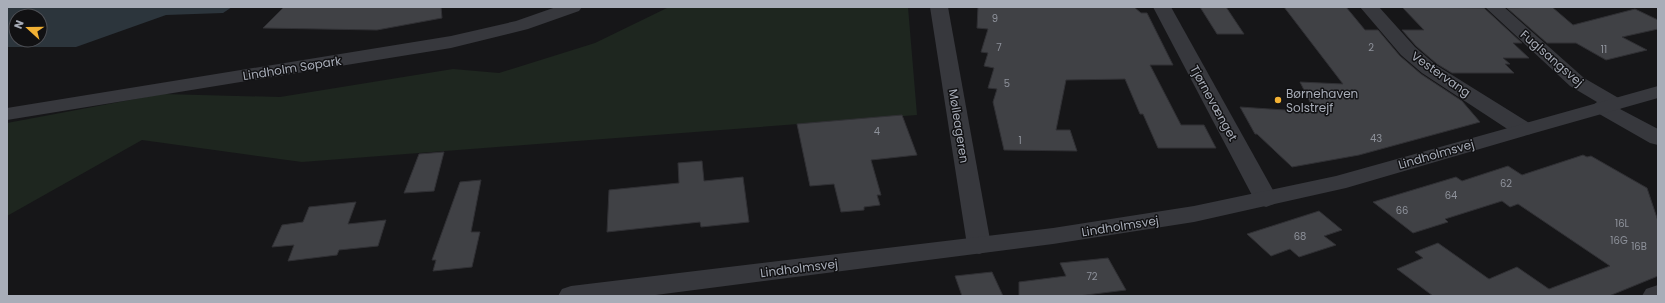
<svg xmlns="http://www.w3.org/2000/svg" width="1665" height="303" font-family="Poppins,sans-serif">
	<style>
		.green { fill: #1e261f }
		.water { fill: #2c353c; fill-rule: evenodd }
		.building { fill: #404145; stroke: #303034 }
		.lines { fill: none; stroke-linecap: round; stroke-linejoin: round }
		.minor { fill: #37383d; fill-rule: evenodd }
		.tertiary { fill: #37383d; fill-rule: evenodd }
		.poi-dot { fill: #f2b134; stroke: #111113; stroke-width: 1.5 }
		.labels { text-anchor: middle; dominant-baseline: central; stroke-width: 3; stroke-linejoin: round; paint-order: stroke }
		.number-label { font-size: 10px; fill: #8e929b }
		.street-label { font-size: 12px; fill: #a8adb8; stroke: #111113 }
		.poi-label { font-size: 12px; fill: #a8adb8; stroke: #111113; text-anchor: start }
	</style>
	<rect width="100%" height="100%" fill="#161618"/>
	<polygon class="green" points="669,7 908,7 917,115 302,162 142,140 7,216 7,123 162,94 280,97 453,69 499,73 595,43"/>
	<path class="water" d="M7,7H232L223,13L166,15L76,47H7ZM16,16H40V40H16Z"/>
	<g class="building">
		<polygon points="284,7 441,7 442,18 377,30 263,28"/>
		<polygon points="978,7 1134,7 1141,13 1147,13 1173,65 1150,65 1181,125 1204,125 1216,148 1158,148 1143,114 1140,114 1125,79 1066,80 1056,130 1070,130 1077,151 1004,150 993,102 997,89 988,88 994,68 984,66 988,53 981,52 988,29 977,28"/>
		<polygon points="1200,7 1226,7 1244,34 1217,34"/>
		<polygon points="1284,7 1346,7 1365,30 1378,30 1400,56 1421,74 1462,101 1480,122 1359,155 1292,167 1257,134 1255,134 1240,107 1315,112 1300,82 1343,84"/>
		<polygon points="1402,7 1484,8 1522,43 1513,43 1529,58 1503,58 1510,64 1505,64 1514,73 1452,73 1437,64 1416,46 1402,30 1424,30"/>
		<polygon points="1552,7 1573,25 1635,9 1658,20 1658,29 1622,37 1647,50 1606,60 1576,43 1547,43 1507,8"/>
		<polygon points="902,115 917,155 871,160 881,195 877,195 880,205 864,207 864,210 841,212 834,184 810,186 797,124"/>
		<polygon points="444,152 434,191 404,193 419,154"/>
		<polygon points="1583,155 1587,157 1591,156 1647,188 1658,221 1658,276 1609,296 1433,296 1397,269 1423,258 1415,252 1438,243 1489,279 1517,267 1549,289 1610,266 1518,204 1510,207 1502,201 1445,219 1448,222 1413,233 1373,202 1456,177 1462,181 1508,166 1522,175"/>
		<polygon points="702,161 704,181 743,177 749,222 701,227 700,222 607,232 609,190 679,183 678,163"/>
		<polygon points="481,180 471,232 480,232 472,267 433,271 436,260 432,260 460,182"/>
		<polygon points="356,202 348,224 386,220 378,246 339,250 337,255 288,261 294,245 272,247 282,225 303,222 309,207"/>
		<polygon points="1319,211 1342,230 1324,236 1336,245 1299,257 1290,249 1271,256 1247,234"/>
		<polygon points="1108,258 1126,290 1078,296 1019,296 1019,282 1066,276 1060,263"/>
		<polygon points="992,272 1003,296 962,296 955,276"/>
	</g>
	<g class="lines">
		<g class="minor">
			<polygon points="556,7 582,7 579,11 528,29 451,48 7,120 7,108 451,36 516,21"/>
			<polygon points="930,7 948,7 991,245 988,251 979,254 970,251 967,245"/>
			<polygon points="1153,7 1171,7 1278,199 1274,204 1266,207 1258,204 1254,199"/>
			<polygon points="1360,7 1379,7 1415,47 1436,65 1531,124 1534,129 1531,134 1523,135 1515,134 1422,73 1401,55"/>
			<polygon points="1485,7 1504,7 1584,78 1622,100 1625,104 1620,109 1658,129 1658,145 1650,143 1594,111 1591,107 1597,102 1570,86"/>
			<polygon points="1658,285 1658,296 1642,296 1646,289"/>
		</g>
		<polygon class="tertiary" points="1658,86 1658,98 1531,134 1346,188 1194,222 1053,244 648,296 558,296 562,289 571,286 1053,228 1194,206 1336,176"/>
	</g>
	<circle class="poi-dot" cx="1278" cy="100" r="4"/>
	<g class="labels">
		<g class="number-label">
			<text x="995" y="18">9</text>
			<text x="999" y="47">7</text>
			<text x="1371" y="47">2</text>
			<text x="1604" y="49">11</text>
			<text x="1007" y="83">5</text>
			<text x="877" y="131">4</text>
			<text x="1376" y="138">43</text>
			<text x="1020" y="140">1</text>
			<text x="1506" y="183">62</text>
			<text x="1451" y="195">64</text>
			<text x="1402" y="210">66</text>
			<text x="1622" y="223">16L</text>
			<text x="1300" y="236">68</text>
			<text x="1619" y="240">16G</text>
			<text x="1639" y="246">16B</text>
			<text x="1092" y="276">72</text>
		</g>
		<g class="street-label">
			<text transform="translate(1552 58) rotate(41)">Fuglsangsvej</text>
			<text transform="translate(292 68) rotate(-9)">Lindholm Søpark</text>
			<text transform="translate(1441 74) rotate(35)">Vestervang</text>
			<text transform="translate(1214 103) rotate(61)">Tjørnevænget</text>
			<text transform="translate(959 126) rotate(81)">Mølleageren</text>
			<text transform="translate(1436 154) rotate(-16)">Lindholmsvej</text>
			<text transform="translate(1120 226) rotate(-9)">Lindholmsvej</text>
			<text transform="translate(799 268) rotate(-7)">Lindholmsvej</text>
		</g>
		<g class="poi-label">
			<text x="1286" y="93">Børnehaven<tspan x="1286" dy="14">Solstrejf</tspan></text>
		</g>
	</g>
	<rect width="1665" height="303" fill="none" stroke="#a8adb8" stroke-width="16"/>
	<g transform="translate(28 28) rotate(291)"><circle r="19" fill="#111113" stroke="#4d4f55"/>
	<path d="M0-3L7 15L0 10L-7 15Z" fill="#f2b134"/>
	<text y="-6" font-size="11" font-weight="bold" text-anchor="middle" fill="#a8adb8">N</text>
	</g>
</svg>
